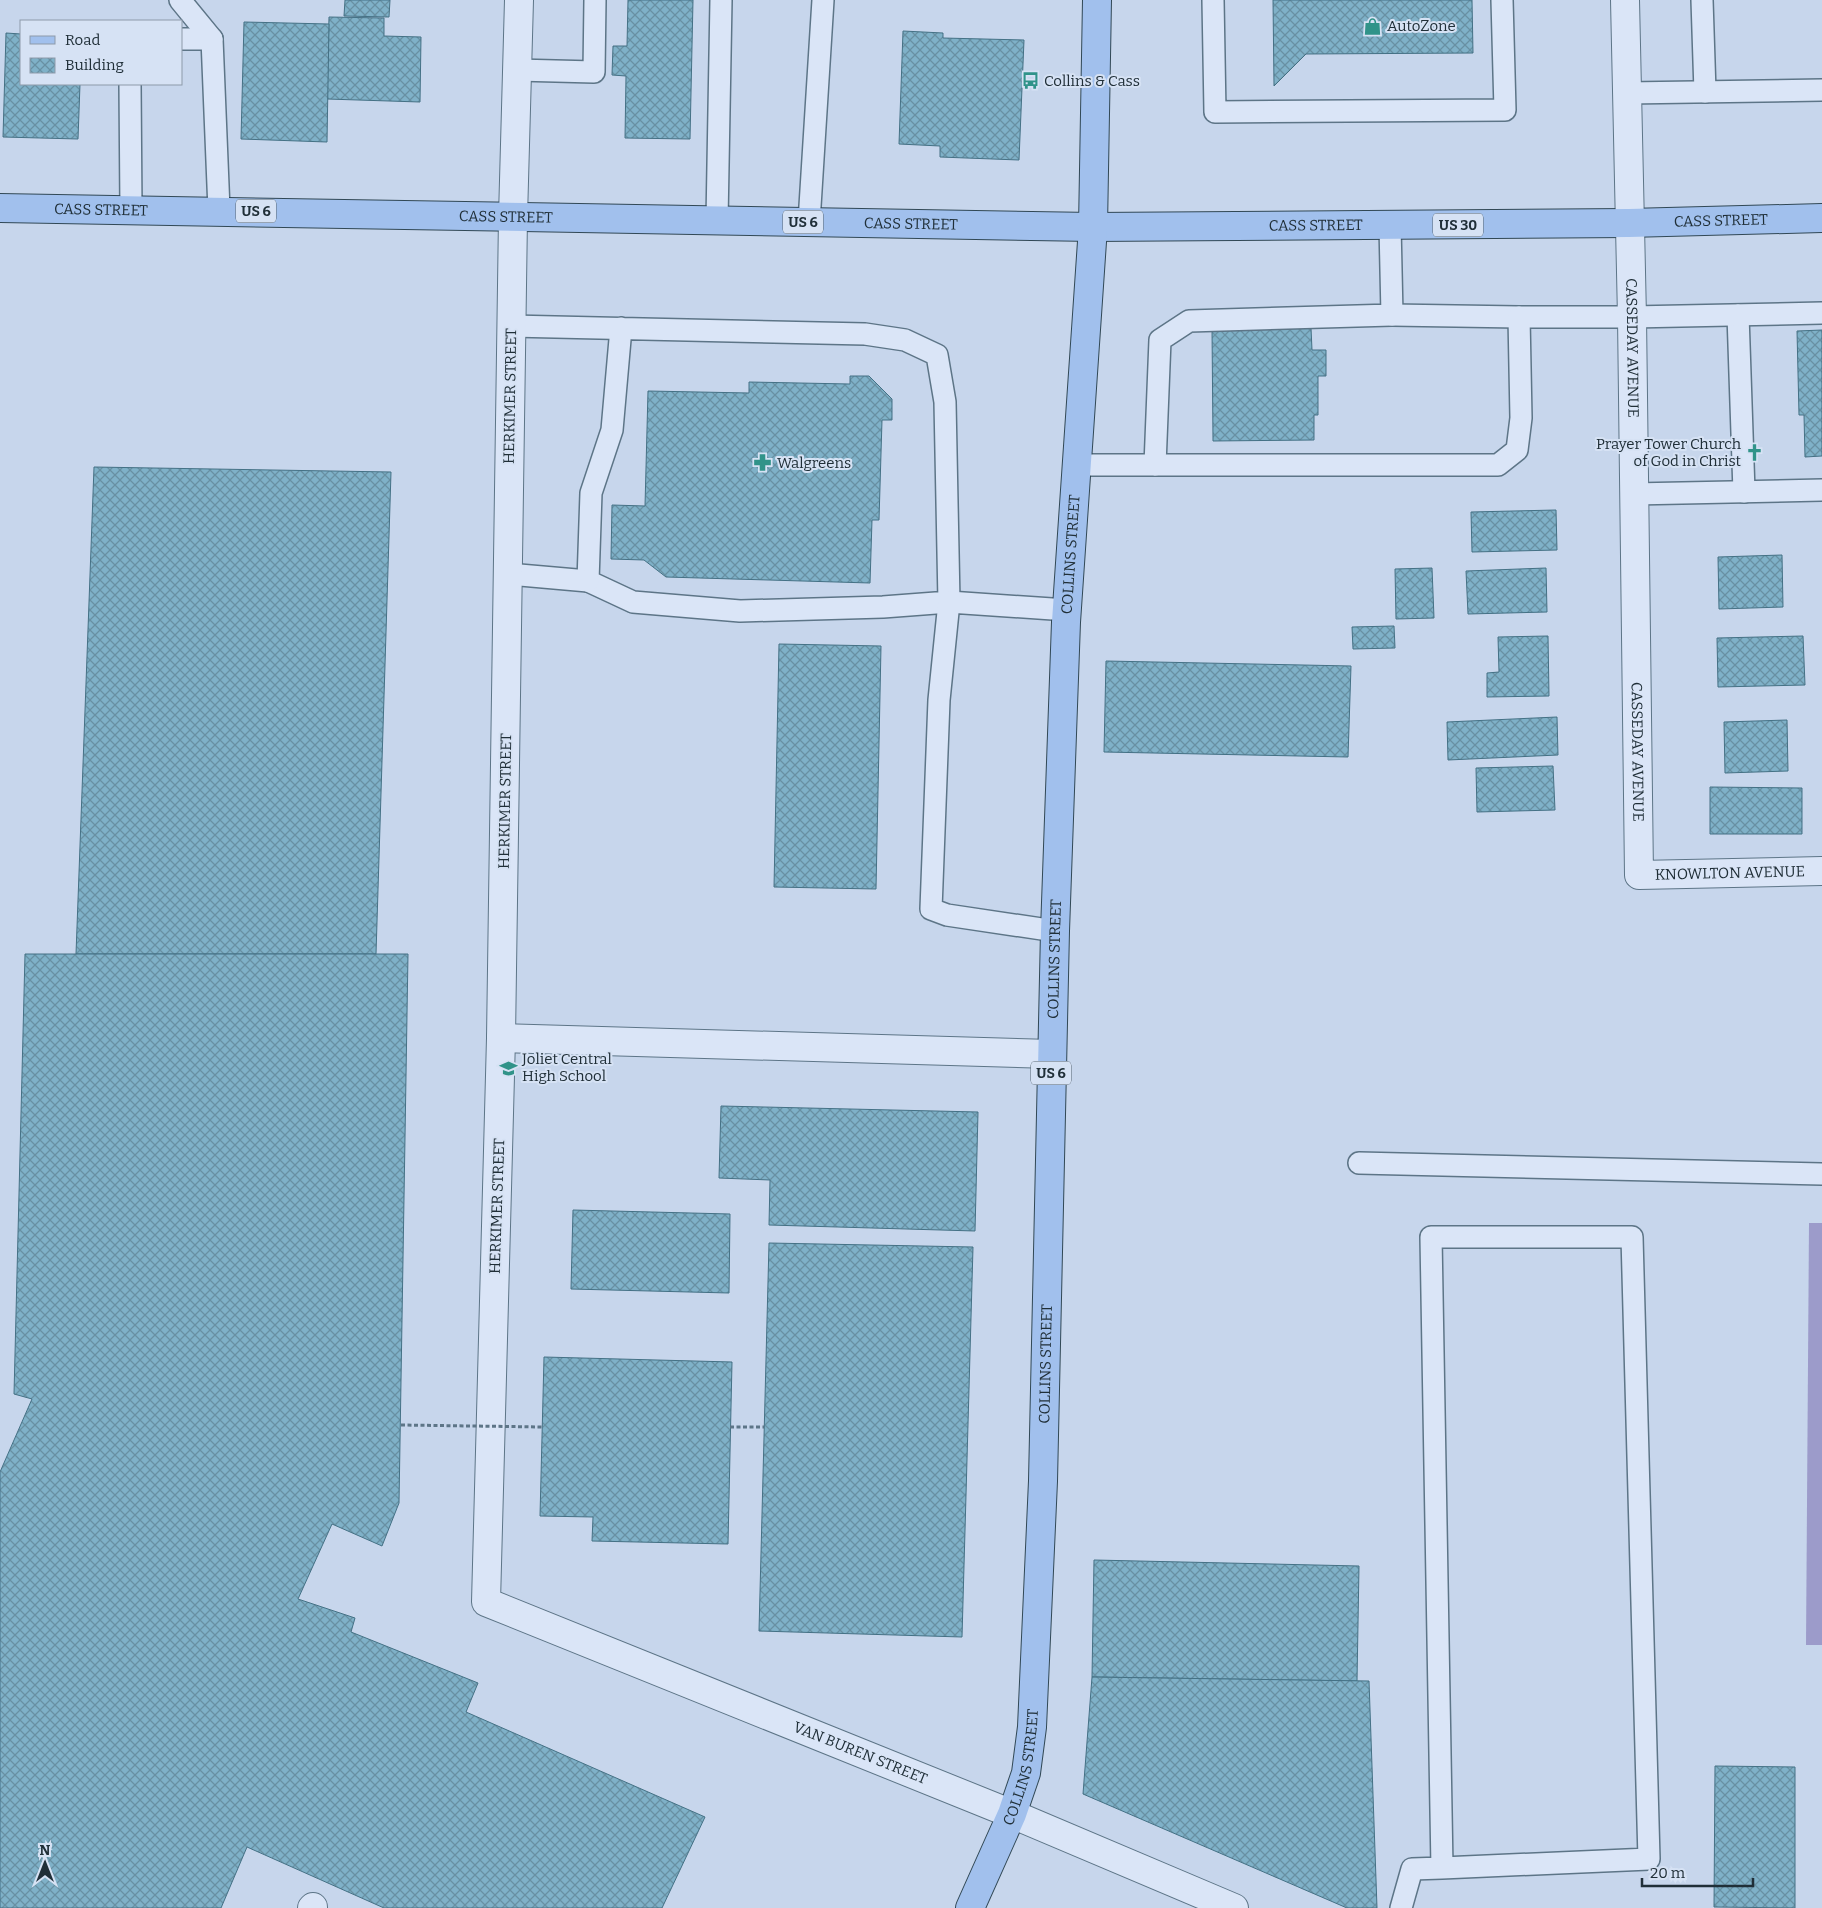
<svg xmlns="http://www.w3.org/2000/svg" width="1822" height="1908" font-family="Bitter,serif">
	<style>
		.garden { fill: #9c9bca }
		.building { fill: url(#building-cross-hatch); stroke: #447185 }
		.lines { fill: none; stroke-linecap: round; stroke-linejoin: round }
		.service-casing { stroke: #5d7587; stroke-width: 24 }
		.minor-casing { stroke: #5d7587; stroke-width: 30 }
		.primary-casing { stroke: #314855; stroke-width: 30 }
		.path { stroke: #5d7587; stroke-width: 3; stroke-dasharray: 4 2.5; stroke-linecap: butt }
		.service { stroke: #dae5f7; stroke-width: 21 }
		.minor { stroke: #dae5f7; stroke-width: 28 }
		.primary { stroke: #a1c0ed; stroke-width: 28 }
		.path-bridge { stroke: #5d7587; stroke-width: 3; stroke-dasharray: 4 2.5; stroke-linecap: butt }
		.labels { text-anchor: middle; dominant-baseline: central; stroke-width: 4; stroke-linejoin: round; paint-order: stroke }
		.shield { fill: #d6e2f4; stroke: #576570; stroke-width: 1 }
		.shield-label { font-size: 14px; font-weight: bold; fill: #202f38 }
		.poi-label { font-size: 15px; fill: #202f38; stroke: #d6e2f4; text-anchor: start }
		.street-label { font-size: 15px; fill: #202f38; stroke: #d6e2f4 }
	</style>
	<defs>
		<pattern id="building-cross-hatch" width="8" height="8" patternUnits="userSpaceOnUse" patternTransform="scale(1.25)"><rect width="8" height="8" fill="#7fb1c8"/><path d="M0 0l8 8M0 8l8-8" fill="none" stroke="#6890a3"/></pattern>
	</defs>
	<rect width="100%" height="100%" fill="#c7d6ec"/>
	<polygon class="garden" points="1809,1223 1822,1223 1822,1645 1806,1645"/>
	<g class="building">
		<polygon points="345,0 390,0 389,17 344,16"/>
		<polygon points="628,0 693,0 690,139 625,138 626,76 612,75 613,46 627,46"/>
		<polygon points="1273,0 1472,0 1473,53 1306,54 1274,86"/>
		<polygon points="329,17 384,18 384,36 421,37 420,102 327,99"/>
		<polygon points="244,22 329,24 327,142 241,139"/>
		<polygon points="903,31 943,33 943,38 1024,40 1019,160 940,157 940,146 899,144"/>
		<polygon points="6,33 21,34 21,84 80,84 78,139 3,137"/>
		<polygon points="1311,328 1312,350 1326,350 1326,376 1318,376 1318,415 1314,415 1314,440 1213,441 1212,329"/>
		<polygon points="1822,330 1822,456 1805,457 1804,415 1799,415 1797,331"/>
		<polygon points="850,376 869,376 892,399 892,420 882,420 879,520 872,520 870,583 666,577 644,560 611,559 612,505 645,506 648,391 749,393 749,382 850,384"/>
		<polygon points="94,467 391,472 376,954 76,954"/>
		<polygon points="1556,510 1557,550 1472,552 1471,512"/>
		<polygon points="1782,555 1783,607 1719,609 1718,557"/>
		<polygon points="1432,568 1434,618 1396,619 1395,569"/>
		<polygon points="1546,568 1547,612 1468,614 1466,571"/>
		<polygon points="1394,626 1395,648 1353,649 1352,627"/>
		<polygon points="1548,636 1549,696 1487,697 1487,673 1499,672 1498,637"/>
		<polygon points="1803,636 1805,685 1718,687 1717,638"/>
		<polygon points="779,644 881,646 876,889 774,887"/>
		<polygon points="1106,661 1351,666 1348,757 1104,752"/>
		<polygon points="1557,717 1558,755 1448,760 1447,722"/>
		<polygon points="1787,720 1788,771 1725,773 1724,722"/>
		<polygon points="1553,766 1555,810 1477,812 1476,768"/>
		<polygon points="1710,787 1802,788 1802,834 1710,834"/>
		<polygon points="25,954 408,954 399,1503 382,1546 332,1524 298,1599 355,1618 351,1632 478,1683 466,1712 705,1817 662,1908 384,1908 247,1847 221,1908 0,1908 0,1472 32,1399 14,1394"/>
		<polygon points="721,1106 978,1112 975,1231 769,1225 770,1180 719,1178"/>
		<polygon points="573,1210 730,1214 729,1293 571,1289"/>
		<polygon points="769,1243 973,1247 962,1637 759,1631"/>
		<polygon points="544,1357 732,1362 728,1544 592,1541 593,1517 540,1516"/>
		<polygon points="1094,1560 1359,1566 1357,1681 1092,1677"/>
		<polygon points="1092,1677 1369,1681 1377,1908 1347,1908 1083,1794"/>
		<polygon points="1715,1766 1795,1767 1795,1908 1714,1907"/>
	</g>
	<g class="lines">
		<defs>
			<g id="service">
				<polyline points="180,0 212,39"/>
				<polyline points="1213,0 1215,112 1505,110 1502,0"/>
				<polyline points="1702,0 1705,92"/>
				<polyline points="181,39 212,39 219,210"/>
				<polyline points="517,70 594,72 595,0"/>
				<polyline points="130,84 131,210"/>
				<polyline points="1627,93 1822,90"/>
				<polyline points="717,220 721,0"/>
				<polyline points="809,222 823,0"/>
				<polyline points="1392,315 1519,317"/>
				<polyline points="1738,315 1744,492"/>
				<polyline points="511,326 865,334 905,340 937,355 945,402 949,602 883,607 740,611 633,602 588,581 591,493 612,430 621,328"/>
				<polyline points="1077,465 1498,465 1517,450 1521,418 1519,317 1632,317 1822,313"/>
				<polyline points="1155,465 1160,340 1189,321 1392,315 1390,225"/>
				<polyline points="1633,494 1822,490"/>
				<polyline points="508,574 588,581"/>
				<polyline points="1055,931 947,915 931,909 939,700 949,602 1067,610"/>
				<polyline points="1359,1163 1822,1174"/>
				<polyline points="1401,1908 1412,1869 1442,1868 1649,1859 1632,1237 1431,1237 1442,1868"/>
			</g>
			<g id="minor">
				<path id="s1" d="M519,0L513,217L501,1038L486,1602L1012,1814L1234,1908"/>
				<path id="s2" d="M1625,0L1632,317L1639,875L1822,871"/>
				<polyline points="501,1038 1052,1054"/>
				<polyline points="312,1908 313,1907"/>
			</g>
			<g id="primary">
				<path id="s3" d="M0,208L1093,227L1629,223L1822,218"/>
				<path id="s4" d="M970,1908L1012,1814L1026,1773L1032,1727L1043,1481L1055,931L1066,622L1093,227L1097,0"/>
			</g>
		</defs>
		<use href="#service" class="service-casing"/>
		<use href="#minor" class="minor-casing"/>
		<use href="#primary" class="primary-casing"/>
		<polyline class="path" points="730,1427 764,1427"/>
		<use href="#service" class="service"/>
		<use href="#minor" class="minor"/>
		<use href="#primary" class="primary"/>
		<polyline class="path-bridge" points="401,1425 543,1427"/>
	</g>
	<defs>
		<symbol id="shop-bare" viewBox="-9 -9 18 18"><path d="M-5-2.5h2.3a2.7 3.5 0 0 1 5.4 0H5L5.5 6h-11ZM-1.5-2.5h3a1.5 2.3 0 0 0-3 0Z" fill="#309389" stroke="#d6e2f4" stroke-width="2.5" paint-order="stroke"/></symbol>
		<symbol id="bus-bare" viewBox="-9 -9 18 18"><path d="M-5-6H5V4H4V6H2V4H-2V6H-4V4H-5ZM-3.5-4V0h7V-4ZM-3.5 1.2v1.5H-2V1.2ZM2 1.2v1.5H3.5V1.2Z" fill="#309389" stroke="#d6e2f4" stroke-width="2.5" paint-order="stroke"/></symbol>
		<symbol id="church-bare" viewBox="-9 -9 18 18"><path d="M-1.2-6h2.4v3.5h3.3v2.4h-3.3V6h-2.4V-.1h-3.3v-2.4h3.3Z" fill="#309389" stroke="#d6e2f4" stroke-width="2.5" paint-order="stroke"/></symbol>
		<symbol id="pharmacy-bare" viewBox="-9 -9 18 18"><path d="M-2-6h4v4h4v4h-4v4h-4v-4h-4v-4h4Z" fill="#309389" stroke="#d6e2f4" stroke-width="2.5" paint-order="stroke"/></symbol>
		<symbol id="school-bare" viewBox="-9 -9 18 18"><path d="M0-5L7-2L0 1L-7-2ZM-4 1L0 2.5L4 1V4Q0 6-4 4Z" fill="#309389" stroke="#d6e2f4" stroke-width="2.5" paint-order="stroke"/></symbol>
	</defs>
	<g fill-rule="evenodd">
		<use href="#shop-bare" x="1360" y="14" width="25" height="25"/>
		<use href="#bus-bare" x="1018" y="68" width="25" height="25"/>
		<use href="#church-bare" x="1742" y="440" width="25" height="25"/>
		<use href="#pharmacy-bare" x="750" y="450" width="25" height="25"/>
		<use href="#school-bare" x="496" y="1056" width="25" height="25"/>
	</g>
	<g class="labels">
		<g class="shield">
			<rect x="236" y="199.5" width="40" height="23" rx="4"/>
			<rect x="783" y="210.5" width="40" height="23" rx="4"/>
			<rect x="1433" y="213.5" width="50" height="23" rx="4"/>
			<rect x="1031" y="1061.5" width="40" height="23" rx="4"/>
		</g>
		<g class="shield-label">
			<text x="256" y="211">US 6</text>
			<text x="803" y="222">US 6</text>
			<text x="1458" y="225">US 30</text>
			<text x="1051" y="1073">US 6</text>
		</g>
		<g class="poi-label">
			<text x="1387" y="26">AutoZone</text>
			<text x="1044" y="81">Collins &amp; Cass</text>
			<text x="1741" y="444" text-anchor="end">Prayer Tower Church<tspan x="1741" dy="17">of God in Christ</tspan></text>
			<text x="777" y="463">Walgreens</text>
			<text x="522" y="1059">Joliet Central<tspan x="522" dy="17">High School</tspan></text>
		</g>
		<g class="street-label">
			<text stroke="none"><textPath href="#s3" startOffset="101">CASS STREET</textPath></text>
			<text stroke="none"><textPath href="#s3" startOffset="506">CASS STREET</textPath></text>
			<text stroke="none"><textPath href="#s3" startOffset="1721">CASS STREET</textPath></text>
			<text stroke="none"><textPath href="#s3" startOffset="911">CASS STREET</textPath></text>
			<text stroke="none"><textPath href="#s3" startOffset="1316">CASS STREET</textPath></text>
			<text stroke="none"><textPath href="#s2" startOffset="348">CASSEDAY AVENUE</textPath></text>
			<text transform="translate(510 396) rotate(-89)">HERKIMER STREET</text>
			<text stroke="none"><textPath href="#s4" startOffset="1366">COLLINS STREET</textPath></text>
			<text stroke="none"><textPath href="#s2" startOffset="752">CASSEDAY AVENUE</textPath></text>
			<text transform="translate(505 801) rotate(-89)">HERKIMER STREET</text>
			<text stroke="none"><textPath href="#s2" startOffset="966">KNOWLTON AVENUE</textPath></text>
			<text stroke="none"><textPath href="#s4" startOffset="961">COLLINS STREET</textPath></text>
			<text transform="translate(497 1206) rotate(-88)">HERKIMER STREET</text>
			<text stroke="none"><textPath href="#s4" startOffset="556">COLLINS STREET</textPath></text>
			<text stroke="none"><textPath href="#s1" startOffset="2006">VAN BUREN STREET</textPath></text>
			<text stroke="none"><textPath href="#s4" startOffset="151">COLLINS STREET</textPath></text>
		</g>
	</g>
	<rect x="20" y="20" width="162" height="65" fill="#d6e2f4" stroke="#8d9aa9"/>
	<rect x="30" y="36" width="25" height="8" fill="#a1c0ed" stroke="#8d9aa9"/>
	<text x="65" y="45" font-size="15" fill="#202f38">Road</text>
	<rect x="30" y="58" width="25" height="15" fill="url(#building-cross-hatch)" stroke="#8d9aa9"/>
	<text x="65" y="70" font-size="15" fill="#202f38">Building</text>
	<g transform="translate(45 1863)" stroke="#d6e2f4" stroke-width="4" paint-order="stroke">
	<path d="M0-4L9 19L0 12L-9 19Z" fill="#202f38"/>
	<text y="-8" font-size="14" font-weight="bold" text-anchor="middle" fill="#202f38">N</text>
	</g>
	<path d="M1642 1878v8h111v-8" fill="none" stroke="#202f38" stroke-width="2.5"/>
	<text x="1650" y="1878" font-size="15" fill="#202f38" stroke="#d6e2f4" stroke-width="4" paint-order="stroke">20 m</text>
</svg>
